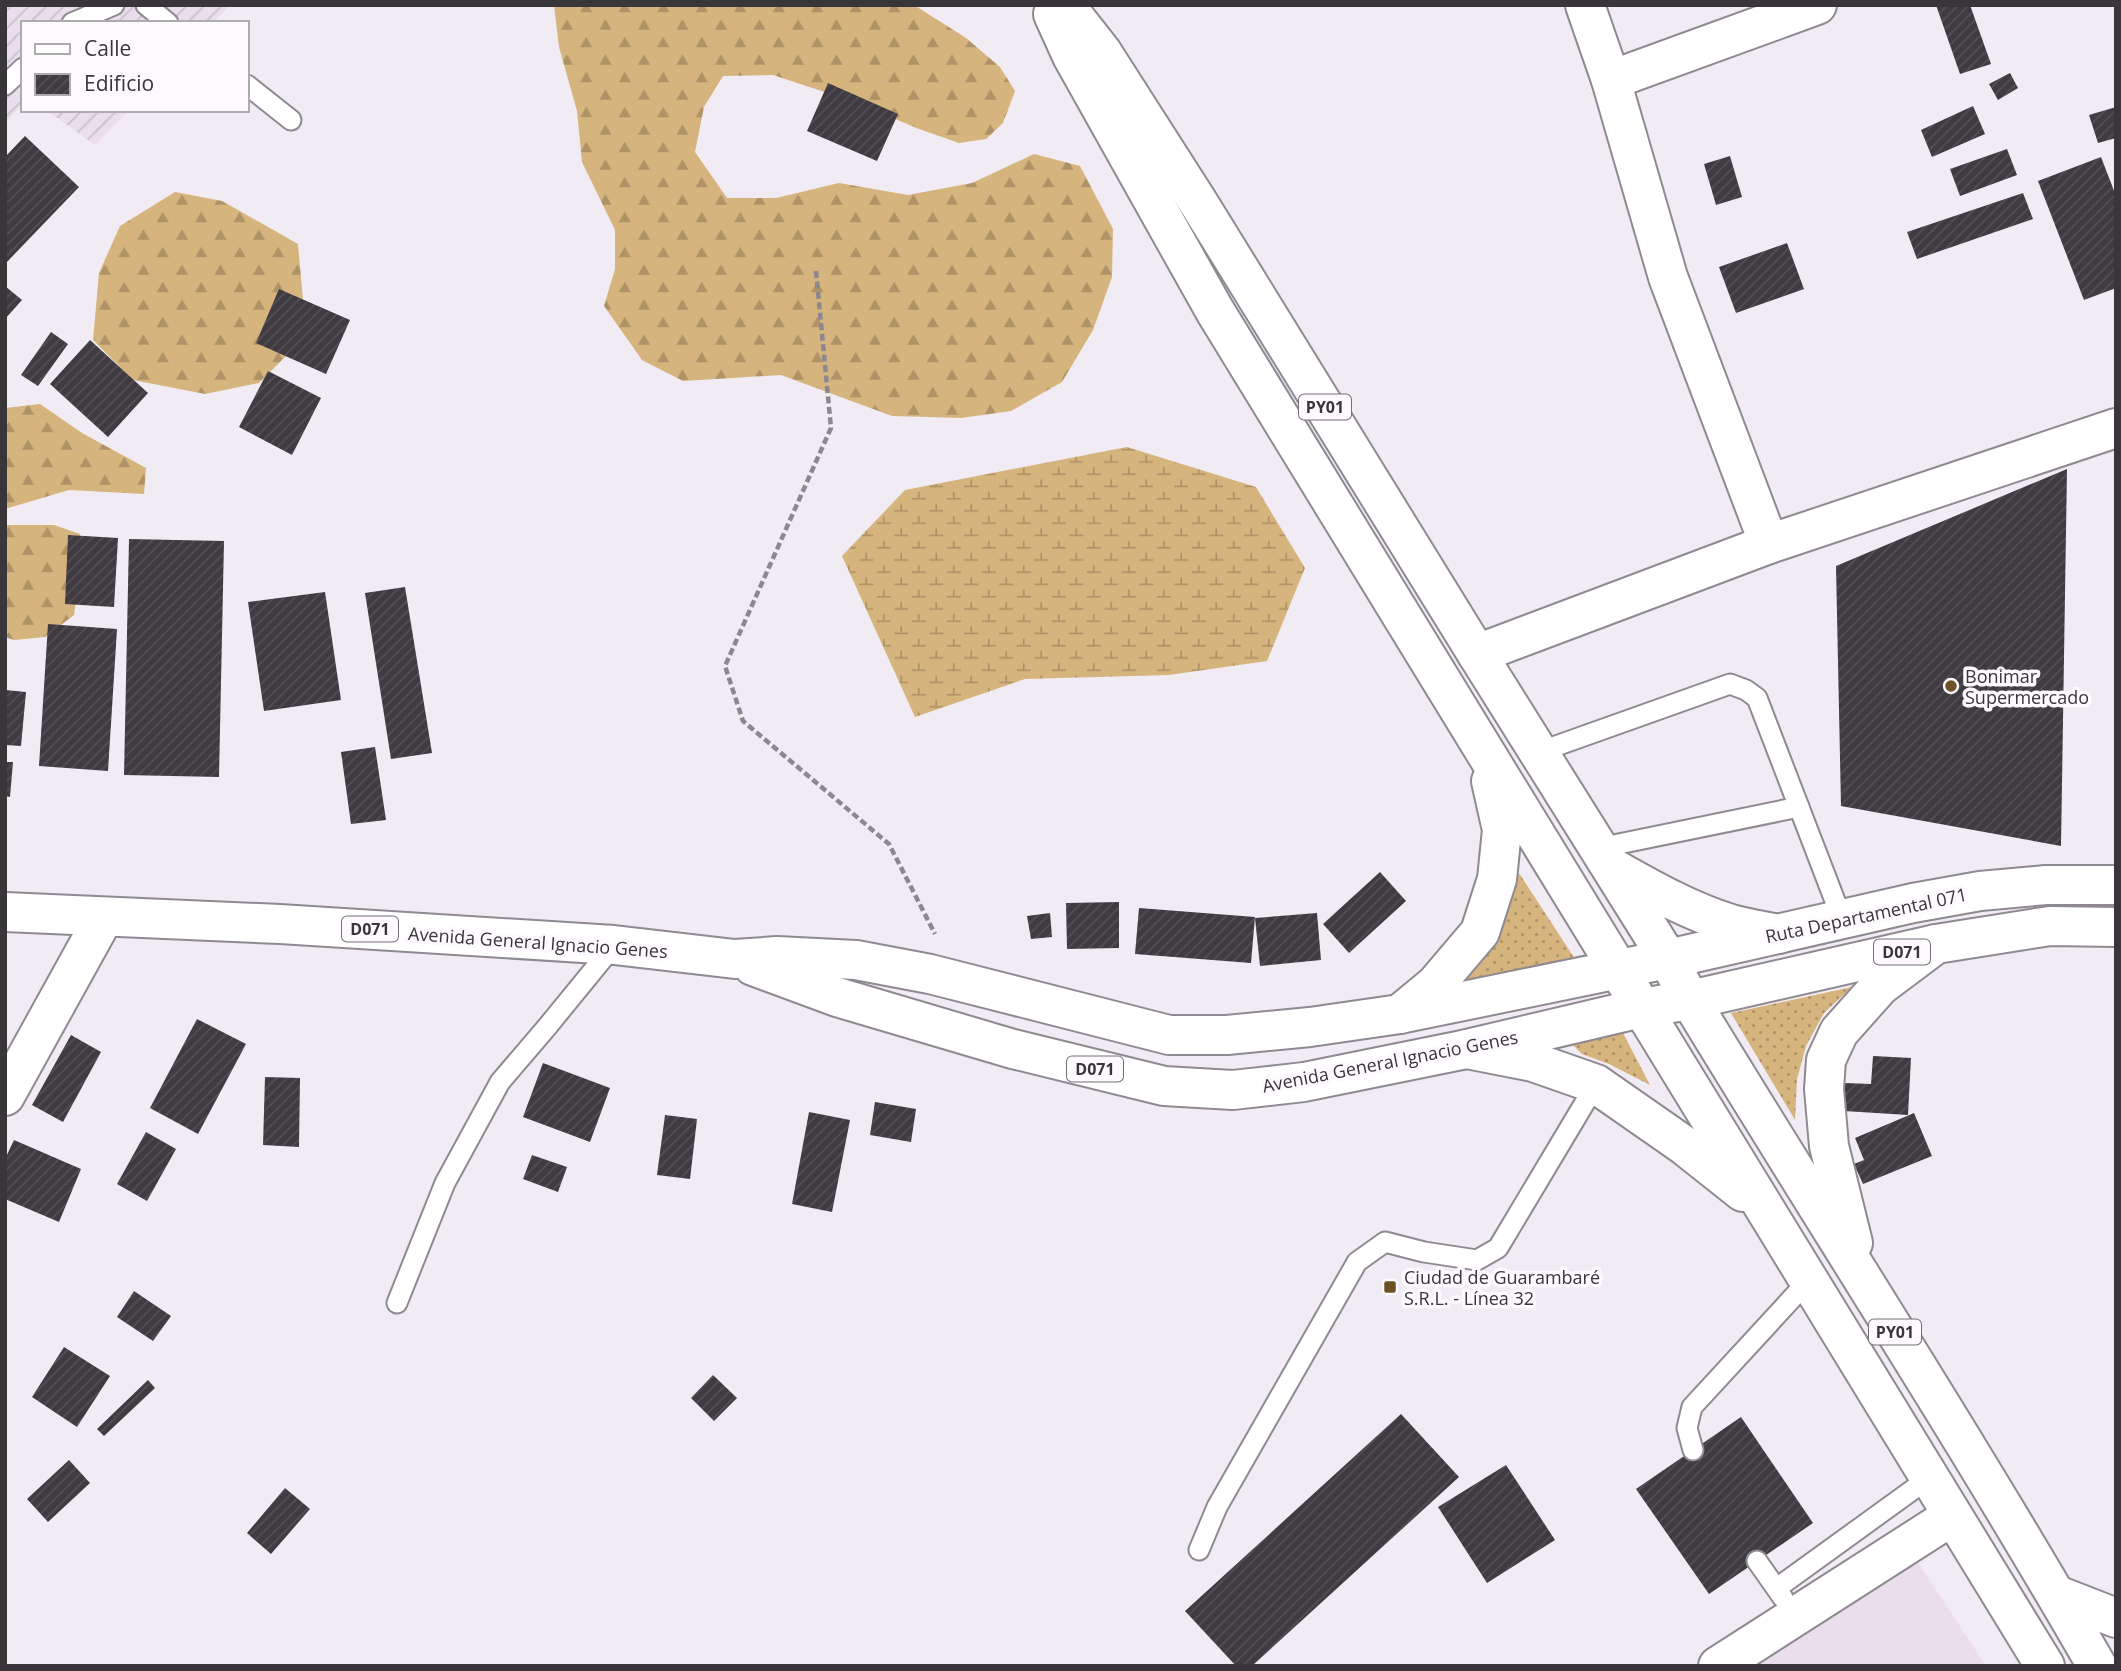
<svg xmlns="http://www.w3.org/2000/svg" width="2121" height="1671" font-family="'Open Sans',sans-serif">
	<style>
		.built { fill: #eadeed }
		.industrial { fill: url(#industrial-furrows) }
		.grass { fill: url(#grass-dots) }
		.forest { fill: url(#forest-firs) }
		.wetland { fill: url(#wetland-marsh) }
		.building { fill: url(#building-hatch) }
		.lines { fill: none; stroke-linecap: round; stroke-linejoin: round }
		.lane-casing { stroke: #8f8991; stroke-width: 23 }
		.street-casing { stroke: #8f8991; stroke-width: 42 }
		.primary-casing { stroke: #8f8991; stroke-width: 42 }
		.highway-casing { stroke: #8f8991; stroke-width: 42 }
		.path { stroke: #8c888e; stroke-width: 4.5; stroke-dasharray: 7 3.5; stroke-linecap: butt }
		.lane { stroke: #fff; stroke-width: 19 }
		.street { stroke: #fff; stroke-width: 38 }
		.primary { stroke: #fff; stroke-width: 38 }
		.highway { stroke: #fff; stroke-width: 38 }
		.poi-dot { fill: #6c5224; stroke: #fdf9fe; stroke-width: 2.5 }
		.labels { text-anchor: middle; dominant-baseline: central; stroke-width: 7; stroke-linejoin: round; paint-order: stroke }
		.shield { fill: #fdf9fe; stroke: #737074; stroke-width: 2 }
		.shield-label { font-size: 16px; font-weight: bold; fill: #383639 }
		.poi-label { font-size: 18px; fill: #383639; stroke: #fdf9fe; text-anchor: start }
		.street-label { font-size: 18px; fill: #383639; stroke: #fdf9fe }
	</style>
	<defs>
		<pattern id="industrial-furrows" width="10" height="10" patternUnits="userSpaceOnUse" patternTransform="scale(1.75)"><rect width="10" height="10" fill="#eadeed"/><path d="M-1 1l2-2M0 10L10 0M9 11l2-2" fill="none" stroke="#c9bfcc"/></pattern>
		<pattern id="grass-dots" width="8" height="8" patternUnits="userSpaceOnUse" patternTransform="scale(1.75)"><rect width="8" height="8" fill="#d6b47d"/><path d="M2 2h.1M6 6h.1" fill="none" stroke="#af9367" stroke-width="1.8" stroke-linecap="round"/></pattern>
		<pattern id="forest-firs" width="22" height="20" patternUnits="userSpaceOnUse" patternTransform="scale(1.75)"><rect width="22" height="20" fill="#d6b47d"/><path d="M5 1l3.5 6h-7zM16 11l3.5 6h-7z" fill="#af9367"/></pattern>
		<pattern id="wetland-marsh" width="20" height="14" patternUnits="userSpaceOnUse" patternTransform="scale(1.75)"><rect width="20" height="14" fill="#d6b47d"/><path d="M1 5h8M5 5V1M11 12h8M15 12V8" fill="none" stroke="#af9367"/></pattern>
		<pattern id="building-hatch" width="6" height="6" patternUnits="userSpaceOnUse" patternTransform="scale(1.75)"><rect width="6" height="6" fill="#403a41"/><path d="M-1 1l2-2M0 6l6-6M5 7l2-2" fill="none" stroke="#544f55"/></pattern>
	</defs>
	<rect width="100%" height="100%" fill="#f1ebf3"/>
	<polygon class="built" points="1913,1555 1986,1666 1740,1666"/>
	<g class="industrial">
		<polygon points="5,5 230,5 213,23 23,23 23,104 5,123"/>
		<polygon points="46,110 129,110 95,145"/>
	</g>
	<g class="grass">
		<path d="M1519,873L1575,959L1457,985C1465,977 1475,970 1482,962C1500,940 1512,900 1519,873Z"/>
		<polygon points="1852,987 1824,1013 1806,1046 1797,1079 1795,1120 1731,1013"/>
		<polygon points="1623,1033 1650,1085 1609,1064 1582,1054 1573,1045"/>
	</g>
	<g class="forest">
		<polygon points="554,5 914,5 966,38 1000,67 1015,91 1003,123 986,139 959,143 919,129 855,102 773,75 723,76 704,107 695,152 727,198 776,198 839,183 908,195 972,183 1034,154 1080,166 1113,229 1112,277 1093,330 1062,382 1011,411 961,418 892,416 781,375 683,381 642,360 604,306 615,269 615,230 582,162 577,111 559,47"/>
		<polygon points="175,192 222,201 298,244 304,311 298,344 259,383 205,394 133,380 93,340 99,273 120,226"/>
		<polygon points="40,404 82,433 146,468 144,494 69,490 5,509 5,408"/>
		<polygon points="5,525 54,525 80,534 79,577 74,615 45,637 14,640 5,637"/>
	</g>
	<polygon class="wetland" points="1127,447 1256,487 1305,568 1267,661 1169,675 1025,679 915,717 842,556 905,490"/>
	<g class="building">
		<polygon points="1936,5 1970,5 1991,64 1960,74"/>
		<polygon points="2010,73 2018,88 1998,100 1989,84"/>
		<polygon points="828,83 898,114 877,161 807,131"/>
		<polygon points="1973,106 1985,134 1932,157 1921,130"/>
		<polygon points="2116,107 2116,138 2098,143 2089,115"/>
		<polygon points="25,136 79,187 5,264 5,157"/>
		<polygon points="2007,149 2017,175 1960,196 1950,169"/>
		<polygon points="1730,156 1742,197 1716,205 1704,164"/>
		<polygon points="2101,157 2116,196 2116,288 2084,300 2038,181"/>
		<polygon points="2023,193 2033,219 1917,259 1907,232"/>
		<polygon points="1787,243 1804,289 1736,313 1719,267"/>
		<polygon points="5,286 22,300 5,319"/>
		<polygon points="279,289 350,320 326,374 256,343"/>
		<polygon points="51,332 68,344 38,386 21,375"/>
		<polygon points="90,340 148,393 108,437 50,384"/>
		<polygon points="268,371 321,398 292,455 239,427"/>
		<polygon points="2067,469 2061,846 1841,806 1836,566"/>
		<polygon points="68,535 118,538 114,607 65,604"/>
		<polygon points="129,539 224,541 219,777 124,775"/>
		<polygon points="405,587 432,753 391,759 365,593"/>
		<polygon points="325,592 341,700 264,711 248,602"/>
		<polygon points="48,624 117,629 108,771 39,766"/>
		<polygon points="5,690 26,692 21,746 5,745"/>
		<polygon points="375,747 386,820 351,824 341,752"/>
		<polygon points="5,762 13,762 10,797 5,796"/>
		<polygon points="1380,872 1406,901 1349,953 1323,924"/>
		<polygon points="1119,902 1119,948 1067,949 1066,903"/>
		<polygon points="1139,908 1255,917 1251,963 1135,954"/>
		<polygon points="1050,913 1052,937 1031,939 1027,916"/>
		<polygon points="1317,913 1321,960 1260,966 1255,918"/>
		<polygon points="197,1019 246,1044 198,1134 150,1108"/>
		<polygon points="71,1035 101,1052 63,1122 32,1105"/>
		<polygon points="1873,1056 1911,1058 1908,1115 1844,1111 1845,1083 1871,1084"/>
		<polygon points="543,1063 610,1088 590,1142 523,1117"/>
		<polygon points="265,1077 300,1078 299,1147 263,1145"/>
		<polygon points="875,1102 916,1109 911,1142 870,1135"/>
		<polygon points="809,1112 850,1120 832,1212 792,1204"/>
		<polygon points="1914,1113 1932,1156 1863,1184 1854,1164 1864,1160 1855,1138"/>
		<polygon points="665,1115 697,1119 690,1179 657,1175"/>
		<polygon points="146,1132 176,1149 147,1201 117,1184"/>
		<polygon points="14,1140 81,1169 59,1222 5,1199 5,1159"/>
		<polygon points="532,1155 567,1167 558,1192 523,1179"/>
		<polygon points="134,1291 171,1316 153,1341 117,1317"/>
		<polygon points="64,1347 110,1376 77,1427 32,1397"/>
		<polygon points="713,1375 737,1398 714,1421 691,1398"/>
		<polygon points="148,1380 155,1388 104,1436 97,1429"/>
		<polygon points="1401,1414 1459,1477 1252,1666 1236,1666 1185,1611"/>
		<polygon points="1741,1417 1813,1523 1709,1594 1636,1489"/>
		<polygon points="69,1460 90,1483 48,1522 27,1499"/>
		<polygon points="1506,1465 1555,1540 1487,1583 1438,1507"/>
		<polygon points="285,1488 310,1509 271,1554 247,1533"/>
	</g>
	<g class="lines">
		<defs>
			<g id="lane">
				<polyline points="146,5 168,23"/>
				<polyline points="72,23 114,5"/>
				<polyline points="5,85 23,68"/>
				<polyline points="247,85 291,120"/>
				<polyline points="1539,752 1730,684 1746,690 1757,698 1842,919"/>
				<polyline points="1599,848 1799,807"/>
				<polyline points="397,1303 445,1183 500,1082 547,1027 614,945"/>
				<polyline points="1693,1450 1687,1428 1692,1407 1808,1281"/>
				<polyline points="1199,1550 1217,1507 1357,1262 1385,1242 1424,1252 1477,1260 1498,1248 1596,1084"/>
				<polyline points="1757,1561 1783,1598"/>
				<polyline points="1777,1588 1929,1478"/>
			</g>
			<g id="street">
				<polyline points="1585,5 1611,80 1668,277 1769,544"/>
				<polyline points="1611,80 1817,5"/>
				<polyline points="1477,654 1769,544 2116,428"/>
				<polyline points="5,1096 104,917"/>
				<polyline points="2057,1595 2116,1618"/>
				<polyline points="1718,1666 1952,1516"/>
			</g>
			<g id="primary">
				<polyline points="5,912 280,924 614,945 735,959 777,956 856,960 930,974 1169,1035 1227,1035 1310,1027 1400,1014 1668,959 1913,903 1980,891 2046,885 2116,885"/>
				<polyline points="753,966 837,997 1013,1049 1164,1086 1233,1090 1304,1082 1467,1049 1641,1008 1690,1000 1936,944 2050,926 2116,927"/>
			</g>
			<g id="highway">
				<path d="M1065,5L1102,52L1198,202L1477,654L1668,959L1690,1000C1825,1222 1967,1440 2097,1666"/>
				<polyline points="1053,14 1072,56 1215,311 2045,1666"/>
				<path d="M1613,868C1650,889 1689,911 1731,924C1746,928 1763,931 1779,934"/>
				<polyline points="1400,1014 1435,985 1480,932 1497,879 1502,830 1491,781"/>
				<polyline points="1467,1049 1533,1062 1596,1084 1685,1146 1743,1192"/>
				<polyline points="1853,1243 1829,1146 1824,1089 1826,1060 1839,1032 1880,986 1936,944"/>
			</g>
		</defs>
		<use href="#lane" class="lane-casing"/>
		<use href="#street" class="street-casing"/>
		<use href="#primary" class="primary-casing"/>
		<use href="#highway" class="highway-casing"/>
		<polyline class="path" points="816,271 831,428 725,666 743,721 889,844 935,934"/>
		<use href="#lane" class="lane"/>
		<use href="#street" class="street"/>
		<use href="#primary" class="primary"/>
		<use href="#highway" class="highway"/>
	</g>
	<g class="poi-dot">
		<circle cx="1951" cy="686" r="7"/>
		<rect x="1383" y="1280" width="14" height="14" rx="3.5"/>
	</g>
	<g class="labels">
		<g class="shield">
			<rect x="1299" y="394.5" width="52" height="25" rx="5"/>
			<rect x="342" y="916.5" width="56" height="25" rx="5"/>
			<rect x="1874" y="939.5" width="56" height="25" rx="5"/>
			<rect x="1067" y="1056.5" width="56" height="25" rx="5"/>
			<rect x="1869" y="1319.5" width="52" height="25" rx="5"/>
		</g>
		<g class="shield-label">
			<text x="1325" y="407">PY01</text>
			<text x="370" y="929">D071</text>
			<text x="1902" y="952">D071</text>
			<text x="1095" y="1069">D071</text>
			<text x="1895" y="1332">PY01</text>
		</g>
		<g class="poi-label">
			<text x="1965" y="676">Bonimar<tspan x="1965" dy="21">Supermercado</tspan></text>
			<text x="1404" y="1277">Ciudad de Guarambaré<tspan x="1404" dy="21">S.R.L. - Línea 32</tspan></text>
		</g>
		<g class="street-label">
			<text transform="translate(1866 915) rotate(-12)">Ruta Departamental 071</text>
			<text transform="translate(538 942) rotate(4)">Avenida General Ignacio Genes</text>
			<text transform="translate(1390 1061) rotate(-11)">Avenida General Ignacio Genes</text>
		</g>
	</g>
	<rect width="2121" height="1671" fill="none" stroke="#383639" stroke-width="14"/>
	<rect x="21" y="21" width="228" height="91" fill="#fdf9fe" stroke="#aeabaf" stroke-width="2"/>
	<rect x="35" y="44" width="35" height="10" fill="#ffffff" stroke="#aeabaf" stroke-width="2"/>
	<text x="84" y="56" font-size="21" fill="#383639">Calle</text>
	<rect x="35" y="74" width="35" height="21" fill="url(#building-hatch)" stroke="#aeabaf" stroke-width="2"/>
	<text x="84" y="91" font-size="21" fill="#383639">Edificio</text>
</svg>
